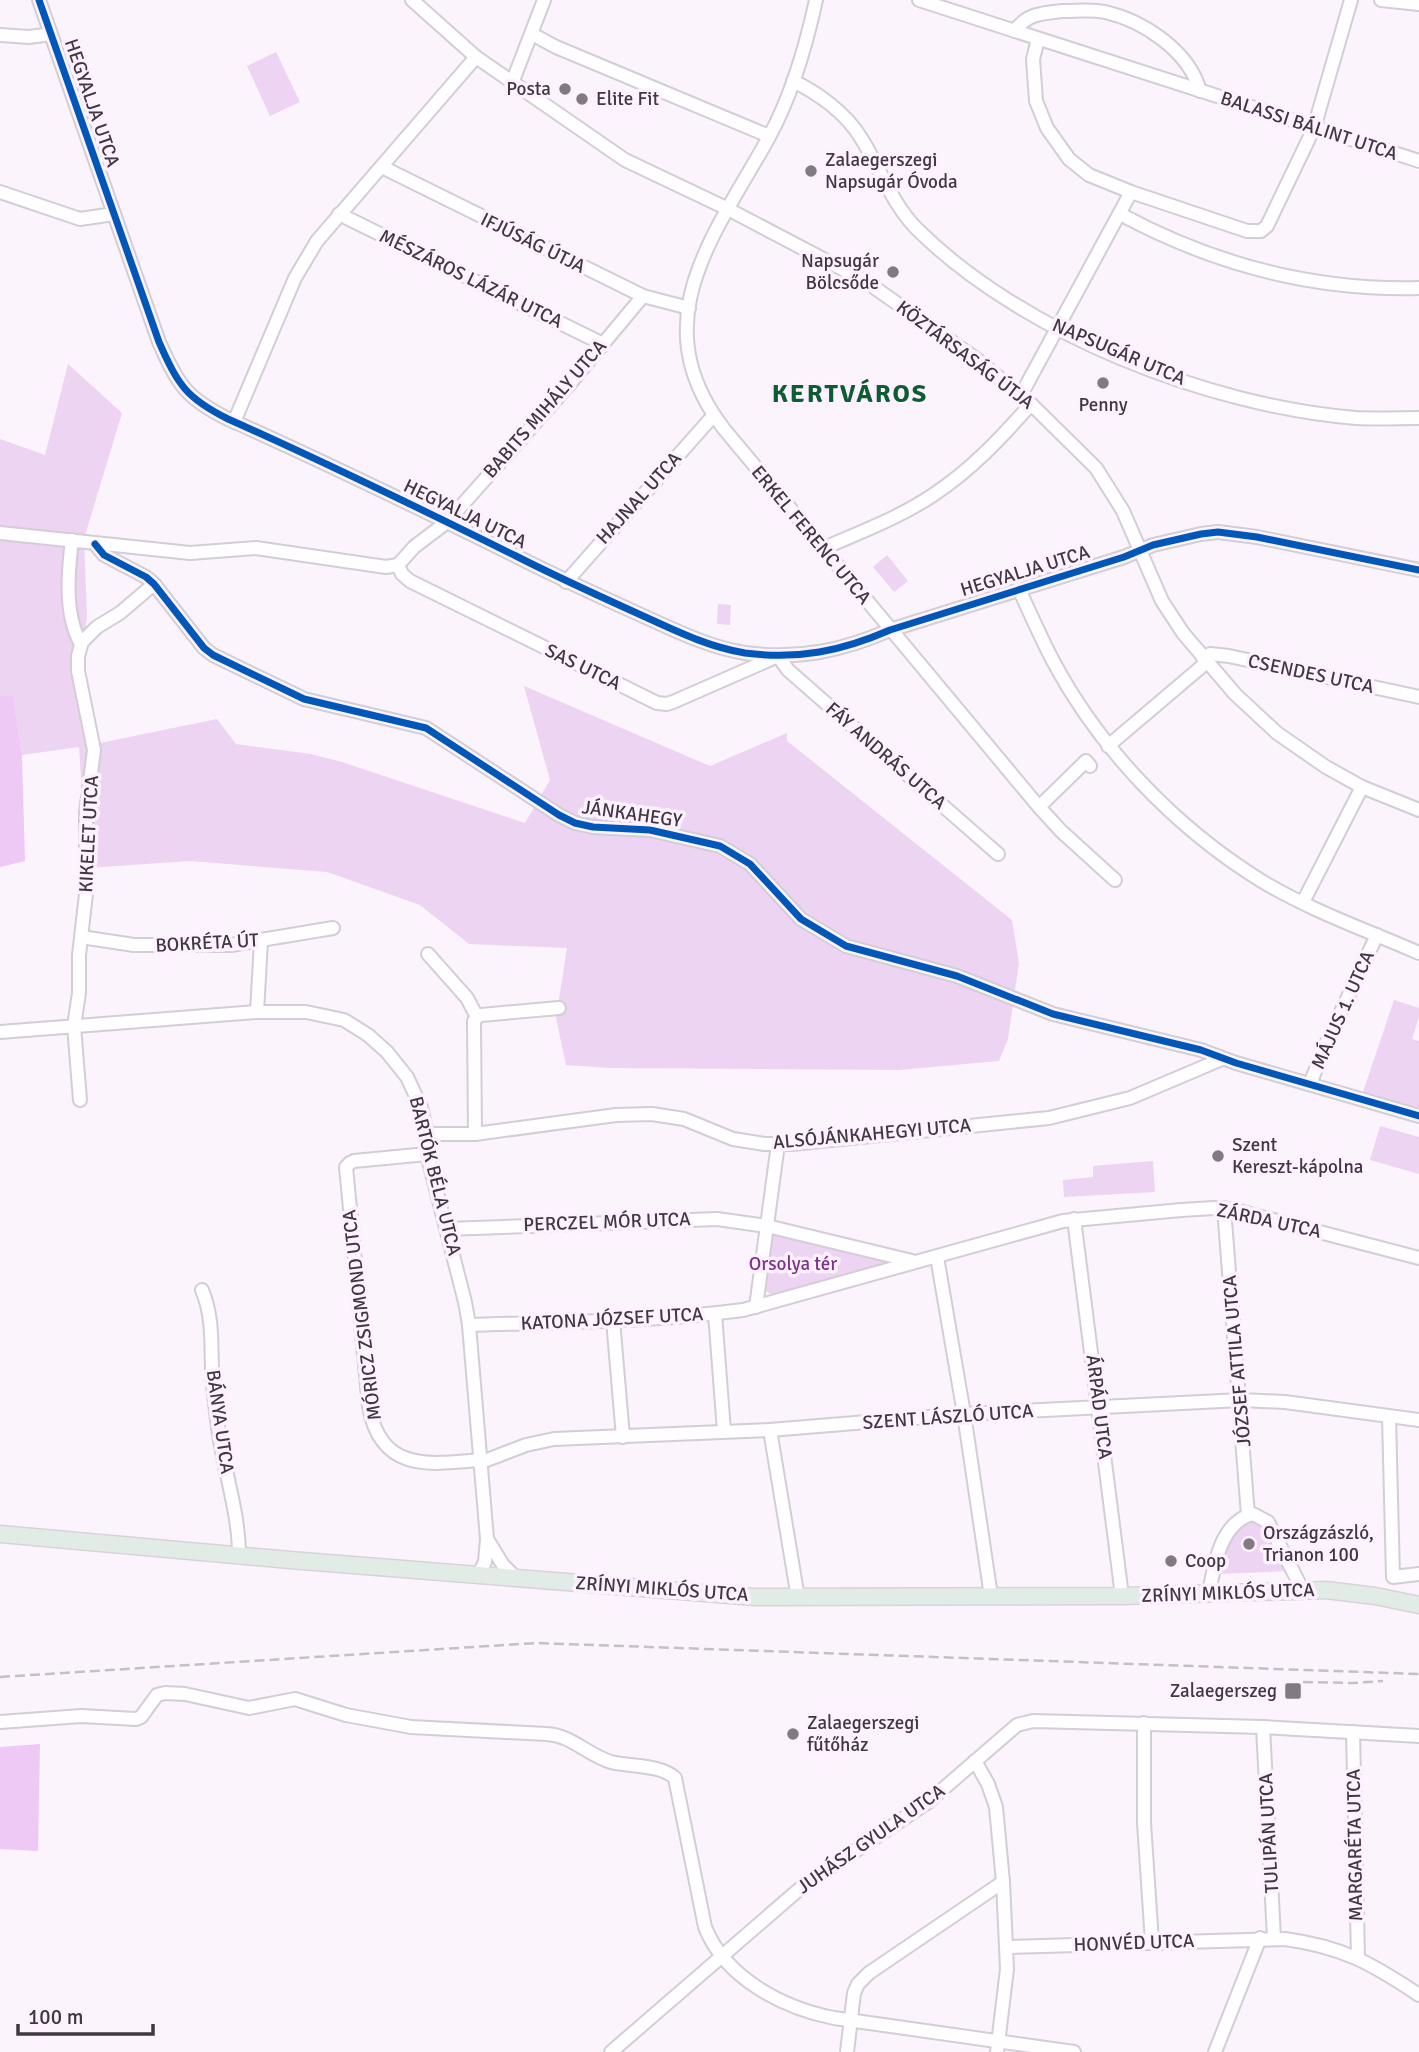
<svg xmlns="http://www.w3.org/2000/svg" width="1419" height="2052" font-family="Signika,sans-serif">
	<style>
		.green { fill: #edd4f2 }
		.forest { fill: #efc9f6 }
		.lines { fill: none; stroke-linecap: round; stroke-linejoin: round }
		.minor-casing { stroke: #d3cdd5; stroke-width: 16 }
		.major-casing { stroke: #d7d3d8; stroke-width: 19 }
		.minor { stroke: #fefdff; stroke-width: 12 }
		.major { stroke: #e2ece7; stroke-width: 16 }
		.rail { stroke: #c3c1c4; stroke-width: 2.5; stroke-dasharray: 10 5; stroke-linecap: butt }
		.cycleway-casing { stroke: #fdf1ff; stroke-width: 11 }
		.cycleway { stroke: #0057b8; stroke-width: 7 }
		.poi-dot { fill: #817a82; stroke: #fdf1ff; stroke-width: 2.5 }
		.labels { text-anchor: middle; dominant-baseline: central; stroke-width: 7; stroke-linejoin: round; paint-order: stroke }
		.poi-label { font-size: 19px; fill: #403841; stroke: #fdf1ff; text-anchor: start }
		.street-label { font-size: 19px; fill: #403841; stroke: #fdf1ff }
		.park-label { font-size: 19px; fill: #7c318a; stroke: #fdf1ff }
		.district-label { font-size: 26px; font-weight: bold; letter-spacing: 2px; fill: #0e5c31; stroke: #fdf1ff }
	</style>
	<rect width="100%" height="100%" fill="#fbf4fc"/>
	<g class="green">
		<polygon points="276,52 300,102 270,116 247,66"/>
		<polygon points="68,364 122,413 84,539 87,617 80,669 90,745 217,719 236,744 311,754 342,762 525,823 550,780 524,686 710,766 787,733 787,741 1012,920 1019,963 1008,1039 999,1061 899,1070 610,1068 566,1065 556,1018 567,948 469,944 420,905 327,872 190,861 87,868 79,747 22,755 13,697 0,696 0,439 45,455"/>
		<polygon points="887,555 908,581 894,592 873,567"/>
		<polygon points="718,604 731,605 730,625 717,624"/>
		<polygon points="1394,1000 1419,1008 1419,1017 1412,1039 1419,1041 1419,1113 1362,1095"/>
		<polygon points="1380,1126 1419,1137 1419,1174 1370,1160"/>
		<polygon points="1153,1161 1155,1192 1064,1197 1063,1180 1093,1177 1093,1166"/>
		<polygon points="773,1235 887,1258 885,1263 772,1295 766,1291"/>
		<polygon points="1251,1520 1261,1524 1266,1529 1287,1571 1217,1574 1232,1529"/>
	</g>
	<g class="forest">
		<polygon points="0,696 13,696 22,755 25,861 0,867"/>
		<polygon points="40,1744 38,1851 0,1849 0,1747"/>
	</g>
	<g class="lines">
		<defs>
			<g id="minor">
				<path d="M39,0L159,342C178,385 186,398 228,419C325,462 421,509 516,556C557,577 599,596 641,615C674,630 708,647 745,653C798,660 842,651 890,630L1124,557L1153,545L1201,534L1218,532L1257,537L1419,570"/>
				<polyline points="412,0 476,57 625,160 726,208 865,281 975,358 1031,404 1096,468 1123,511 1162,601 1183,633 1235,694 1277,733 1326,767 1362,787 1419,810"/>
				<path d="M816,0C806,46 792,95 769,137C715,235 641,321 724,429L1039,807L1061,831L1115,880"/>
				<polyline points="919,0 1419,161"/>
				<polyline points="1381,0 1419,4"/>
				<path d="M1015,31C1026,14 1042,13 1062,11C1076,11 1091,9 1105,12C1144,21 1189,51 1200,91"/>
				<polyline points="532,34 556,47 769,136"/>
				<polyline points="0,35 29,37 51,34"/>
				<polyline points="1038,39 1033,59 1036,101 1047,128 1069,159 1089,175 1131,192 1247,231 1261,231 1267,226 1314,128 1351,0"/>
				<path d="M793,81C818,93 846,113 861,138C880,168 891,202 916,228C1021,333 1208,406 1356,418C1377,419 1398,418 1419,418"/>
				<polyline points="512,83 544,0"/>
				<polyline points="382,167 643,296 689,308"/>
				<polyline points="0,192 80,219 114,214"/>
				<polyline points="339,214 603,344"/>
				<path d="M1120,214C1213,264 1313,291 1419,288"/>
				<polyline points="1021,395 1131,192"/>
				<polyline points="234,422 295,278 317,241 476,57"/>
				<polyline points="0,533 190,553 256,548 386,567 398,565 414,547 447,522 567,387 643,296"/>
				<path d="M72,540C68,572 64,615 81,644"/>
				<polyline points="95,544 104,555 146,577 154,584 204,648 213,655 304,699 426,728 559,815 575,823 593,827 650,830 720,846 750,864 801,919 846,946 957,976 1053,1014 1201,1050 1236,1063 1419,1116"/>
				<path d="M822,549C860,532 899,518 933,495C971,470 1001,438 1031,404"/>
				<polyline points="398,565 402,574 410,581 657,703 667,704 673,702 778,656 788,670 998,854"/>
				<polyline points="566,582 713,416"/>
				<path d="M1019,589C1030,613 1041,638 1053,661C1100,749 1175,827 1260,880C1309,910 1366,930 1419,953"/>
				<polyline points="1203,658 1210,654 1229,656 1419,697"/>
				<polyline points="1108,746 1207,662"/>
				<polyline points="1039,807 1086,761 1090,766"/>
				<polyline points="1303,902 1362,787"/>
				<polyline points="81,937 134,945 231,945 333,928"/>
				<polyline points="428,954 467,998 477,1017"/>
				<polyline points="257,1012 261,941"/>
				<polyline points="477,1017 481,1015 559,1008"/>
				<polyline points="0,1032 257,1012 306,1012 344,1020 368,1035 387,1052 407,1077 421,1107 427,1134 427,1154 465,1302 469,1325 487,1539 485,1562 478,1575"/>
				<polyline points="1310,1084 1326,1044 1377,935"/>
				<polyline points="80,1100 74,1026 79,993 79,955 86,894 86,812 94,750 78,671 78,656 82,642 97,627 120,613 154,584"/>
				<polyline points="427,1134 475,1134 616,1115 652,1114 684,1119 733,1139 765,1144 792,1144 1049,1118 1130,1098 1222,1059"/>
				<polyline points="475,1134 474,1021 477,1017"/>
				<path d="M427,1154L354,1161L350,1163L346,1167L369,1407C381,1471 427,1465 479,1460"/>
				<polyline points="1224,1208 1248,1515"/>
				<polyline points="1074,1219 1122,1596"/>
				<polyline points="447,1229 717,1219 767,1226 912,1261"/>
				<polyline points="937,1257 964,1414 991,1596"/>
				<path d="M202,1290C213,1316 211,1342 212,1369C213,1391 216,1413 219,1434C225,1474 239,1514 239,1555"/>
				<polyline points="756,1307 778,1144"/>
				<polyline points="715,1314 724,1431"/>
				<polyline points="613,1320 623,1437"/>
				<path d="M469,1325C560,1322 652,1322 743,1310L1063,1221L1181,1210L1214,1208L1235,1210L1419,1258"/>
				<polyline points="1389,1417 1393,1577 1419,1574"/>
				<polyline points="770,1430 798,1598"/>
				<polyline points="479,1463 526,1445 554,1439 770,1430 964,1414 1241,1400 1285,1402 1419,1420"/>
				<polyline points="487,1539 503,1565 516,1578"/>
				<path d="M1209,1595C1213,1567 1221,1521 1253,1514L1268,1522L1303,1591"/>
				<path d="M0,1722L81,1716L136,1719L141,1717L157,1695L165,1693L185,1694L249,1708L295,1699L346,1715L411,1727L546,1734C572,1735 587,1755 611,1762C630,1767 660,1764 675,1778L705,1927C725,1978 783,2008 834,2018L1074,2052"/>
				<polyline points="1144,1723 1144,1823 1152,1942"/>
				<polyline points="1263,1727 1274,1938"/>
				<polyline points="1353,1732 1358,1957"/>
				<polyline points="975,1761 988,1784 996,1807 1003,1882 1007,1969 997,2052"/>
				<path d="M1007,1947L1285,1939C1343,1947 1371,1963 1419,1995"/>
				<polyline points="611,2052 803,1886 928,1802 1017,1725 1033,1721 1263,1727 1419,1736"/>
				<polyline points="847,2052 854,1993 858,1984 869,1973 1003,1882"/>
				<polyline points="1215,2052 1260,1938"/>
			</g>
			<polyline id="major" points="0,1534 290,1560 755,1597 1122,1596 1326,1590 1375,1596 1419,1605"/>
		</defs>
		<use href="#minor" class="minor-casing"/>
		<use href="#major" class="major-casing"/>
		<use href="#minor" class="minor"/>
		<use href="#major" class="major"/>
		<g class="rail">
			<polyline points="0,1677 536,1643 1419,1674"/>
			<polyline points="1303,1682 1353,1683 1383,1681"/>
		</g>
		<defs>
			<g id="cycleway">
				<path d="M39,0L159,342C178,385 186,398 228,419C325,462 421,509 516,556C557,577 599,596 641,615C674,630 708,647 745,653C798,660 842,651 890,630L1124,557L1153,545L1201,534L1218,532L1257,537L1419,570"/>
				<polyline points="95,544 104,555 146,577 154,584 204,648 213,655 304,699 426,728 559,815 575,823 593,827 650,830 720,846 750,864 801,919 846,946 957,976 1053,1014 1201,1050 1236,1063 1419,1116"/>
			</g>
		</defs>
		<use href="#cycleway" class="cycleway-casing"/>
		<use href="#cycleway" class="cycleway"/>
	</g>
	<g class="poi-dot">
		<circle cx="565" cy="89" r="7"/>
		<circle cx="582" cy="99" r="7"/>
		<circle cx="811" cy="171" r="7"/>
		<circle cx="893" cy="272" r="7"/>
		<circle cx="1103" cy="383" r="7"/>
		<circle cx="1218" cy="1156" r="7"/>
		<circle cx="1249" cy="1544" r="7"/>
		<circle cx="1171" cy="1561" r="7"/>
		<rect x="1284" y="1682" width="18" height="18" rx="3.5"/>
		<circle cx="793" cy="1734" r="7"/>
	</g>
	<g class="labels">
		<g class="poi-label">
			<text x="551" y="89" text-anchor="end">Posta</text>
			<text x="596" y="99">Elite Fit</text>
			<text x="825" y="160">Zalaegerszegi<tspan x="825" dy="22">Napsugár Óvoda</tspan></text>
			<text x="879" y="261" text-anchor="end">Napsugár<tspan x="879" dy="22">Bölcsőde</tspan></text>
			<text x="1103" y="405" text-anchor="middle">Penny</text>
			<text x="1232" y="1145">Szent<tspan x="1232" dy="22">Kereszt-kápolna</tspan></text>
			<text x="1263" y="1533">Országzászló,<tspan x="1263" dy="22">Trianon 100</tspan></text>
			<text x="1185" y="1561">Coop</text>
			<text x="1277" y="1691" text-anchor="end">Zalaegerszeg</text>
			<text x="807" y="1723">Zalaegerszegi<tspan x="807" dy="22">fűtőház</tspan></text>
		</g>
		<g class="street-label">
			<text transform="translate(92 103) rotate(71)">HEGYALJA UTCA</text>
			<text transform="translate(1309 126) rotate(18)">BALASSI BÁLINT UTCA</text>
			<text transform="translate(533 243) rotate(26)">IFJÚSÁG ÚTJA</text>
			<text transform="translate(471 279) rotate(26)">MÉSZÁROS LÁZÁR UTCA</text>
			<text transform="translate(1119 352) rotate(23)">NAPSUGÁR UTCA</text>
			<text transform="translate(965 355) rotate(37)">KÖZTÁRSASÁG ÚTJA</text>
			<text transform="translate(545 409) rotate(-49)">BABITS MIHÁLY UTCA</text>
			<text transform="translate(639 498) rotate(-48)">HAJNAL UTCA</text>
			<text transform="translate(465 514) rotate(26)">HEGYALJA UTCA</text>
			<text transform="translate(811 535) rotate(50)">ERKEL FERENC UTCA</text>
			<text transform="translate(1025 571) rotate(-17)">HEGYALJA UTCA</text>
			<text transform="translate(583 667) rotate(26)">SAS UTCA</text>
			<text transform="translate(1311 674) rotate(12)">CSENDES UTCA</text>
			<text transform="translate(886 756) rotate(41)">FÁY ANDRÁS UTCA</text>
			<text transform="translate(632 814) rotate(8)">JÁNKAHEGY</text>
			<text transform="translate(89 834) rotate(-87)">KIKELET UTCA</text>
			<text transform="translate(207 943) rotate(-3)">BOKRÉTA ÚT</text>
			<text transform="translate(1343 1010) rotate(-66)">MÁJUS 1. UTCA</text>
			<text transform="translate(872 1134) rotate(-5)">ALSÓJÁNKAHEGYI UTCA</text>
			<text transform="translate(435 1176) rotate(76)">BARTÓK BÉLA UTCA</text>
			<text transform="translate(1269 1221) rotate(12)">ZÁRDA UTCA</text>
			<text transform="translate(607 1222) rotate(-2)">PERCZEL MÓR UTCA</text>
			<text transform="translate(362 1315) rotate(-97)">MÓRICZ ZSIGMOND UTCA</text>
			<text transform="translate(612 1319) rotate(-3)">KATONA JÓZSEF UTCA</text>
			<text transform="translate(1237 1361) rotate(-95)">JÓZSEF ATTILA UTCA</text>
			<text transform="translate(1099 1407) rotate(83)">ÁRPÁD UTCA</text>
			<text transform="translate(948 1417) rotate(-4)">SZENT LÁSZLÓ UTCA</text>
			<text transform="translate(220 1422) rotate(82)">BÁNYA UTCA</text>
			<text transform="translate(662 1589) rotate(4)">ZRÍNYI MIKLÓS UTCA</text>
			<text transform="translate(1228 1593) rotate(-2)">ZRÍNYI MIKLÓS UTCA</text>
			<text transform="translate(1269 1833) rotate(-93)">TULIPÁN UTCA</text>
			<text transform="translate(871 1839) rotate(-35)">JUHÁSZ GYULA UTCA</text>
			<text transform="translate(1355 1845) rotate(-91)">MARGARÉTA UTCA</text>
			<text transform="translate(1134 1943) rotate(-2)">HONVÉD UTCA</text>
		</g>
		<g class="park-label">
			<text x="793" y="1264">Orsolya tér</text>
		</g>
		<g class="district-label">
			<text x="850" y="394">KERTVÁROS</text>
		</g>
	</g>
	<path d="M18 2024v10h135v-10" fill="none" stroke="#403841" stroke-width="3.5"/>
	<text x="28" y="2024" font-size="21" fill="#403841" stroke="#fdf1ff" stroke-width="5" paint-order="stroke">100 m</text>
</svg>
